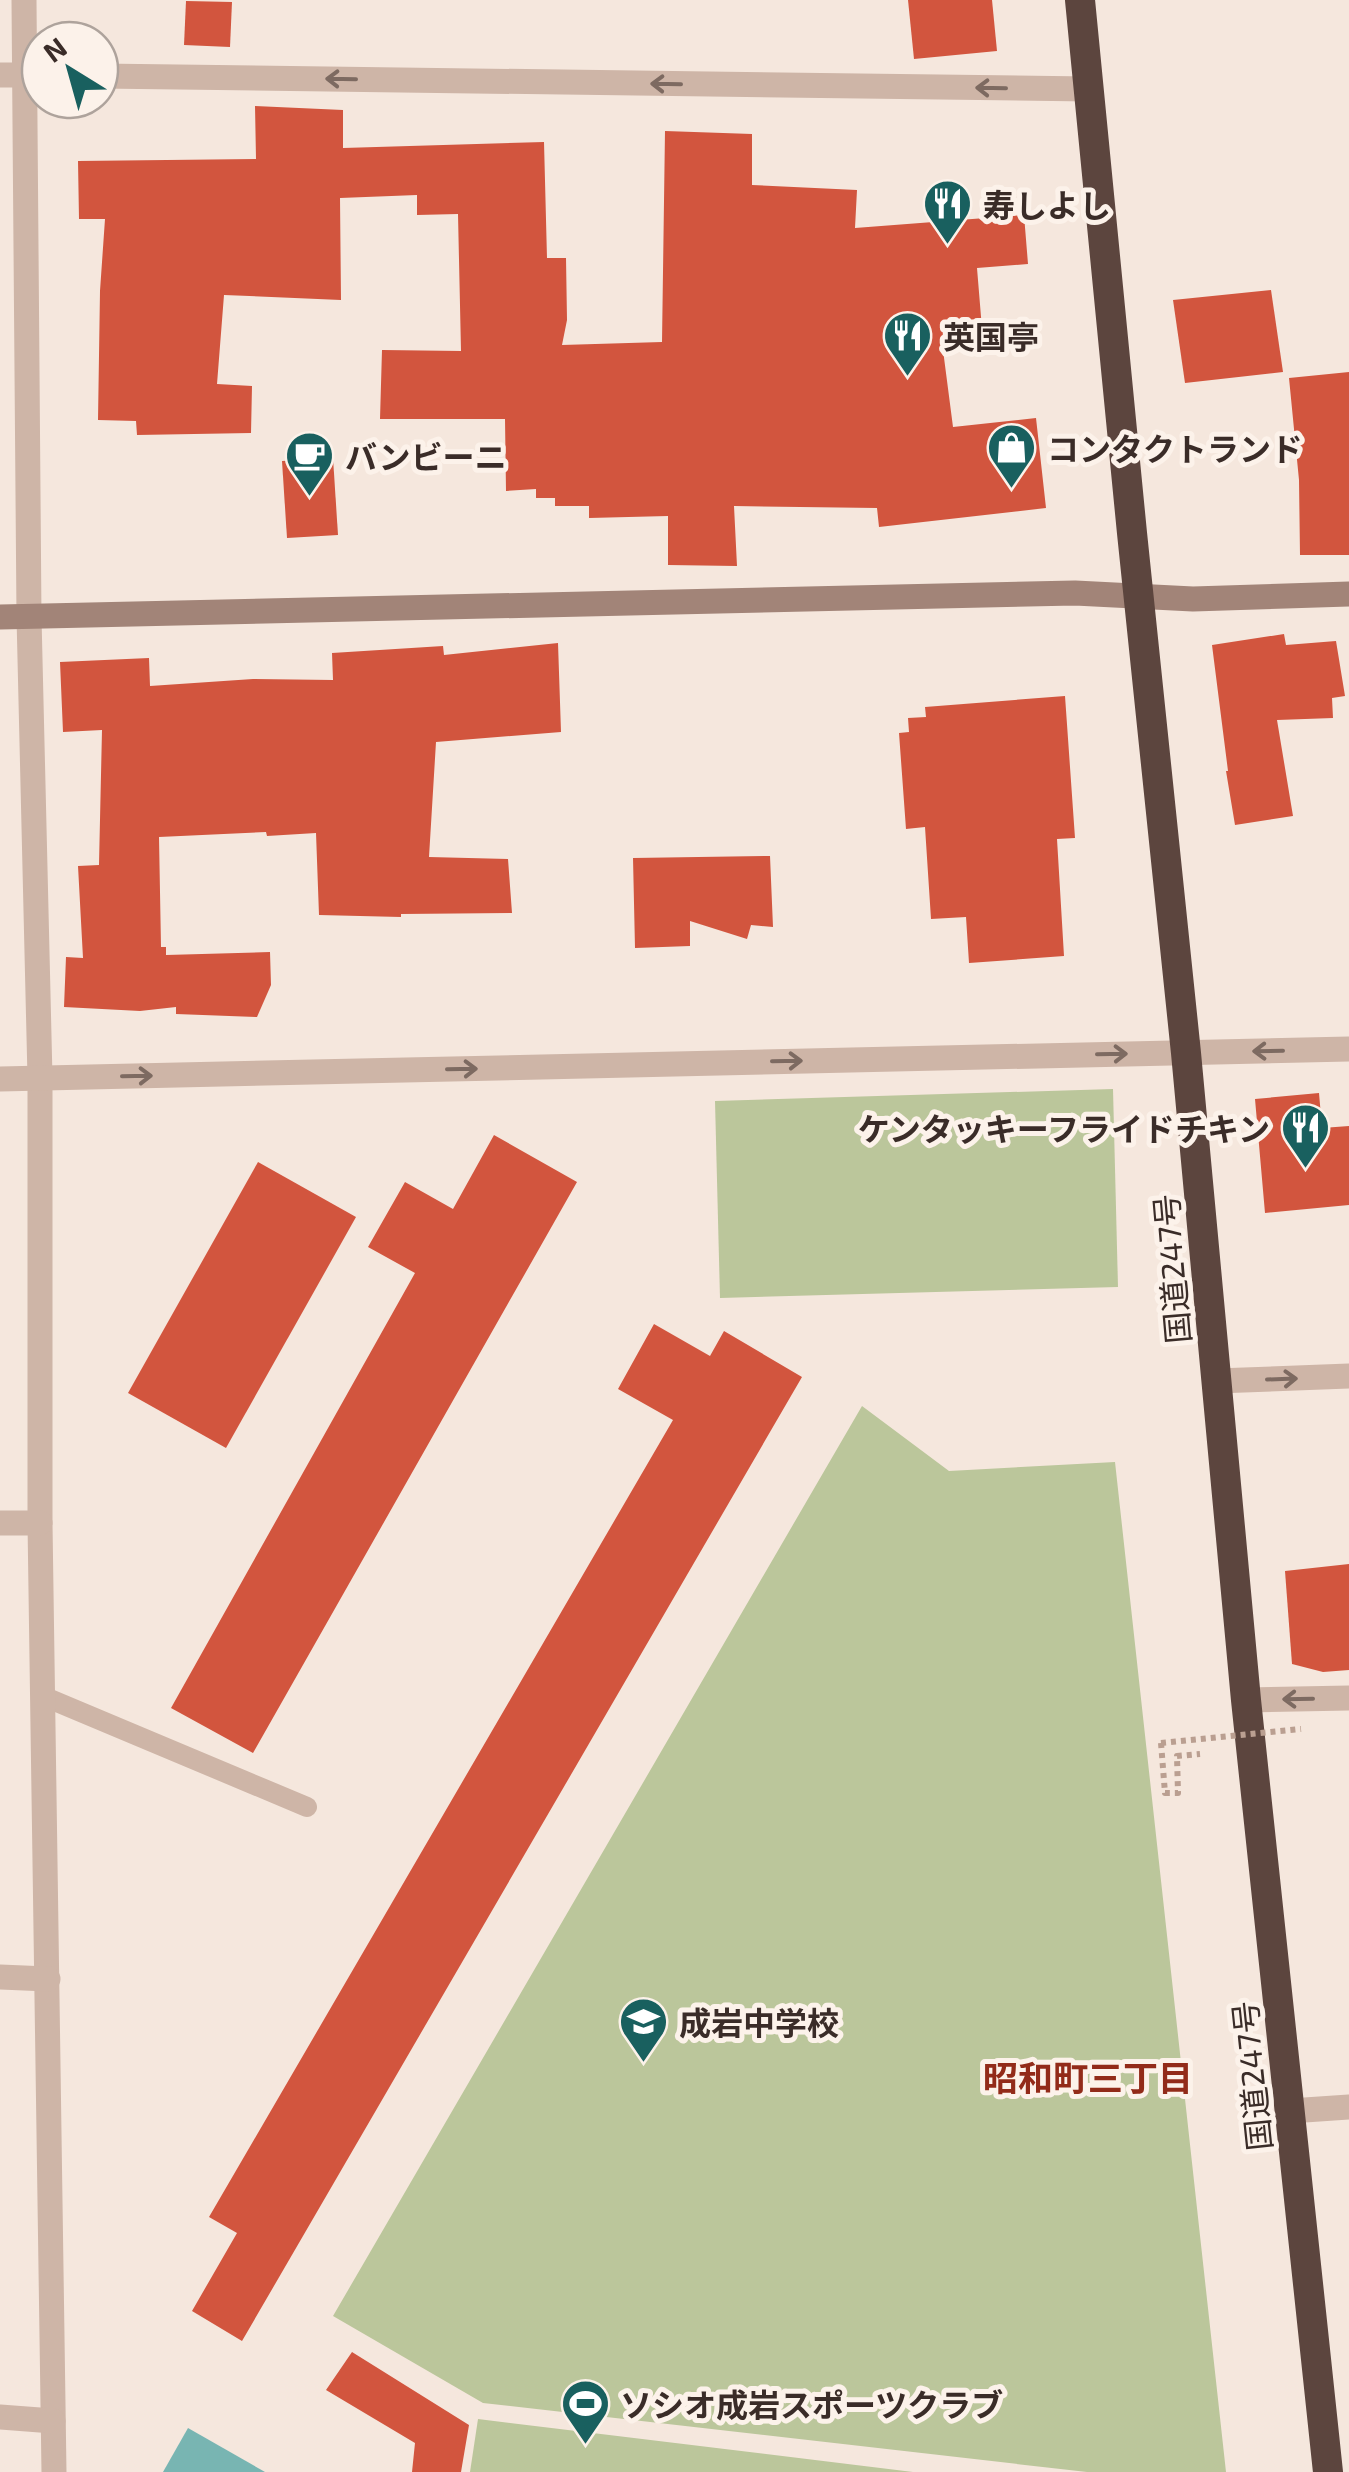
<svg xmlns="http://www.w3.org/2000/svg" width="1349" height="2472" font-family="'Exo 2','Noto Sans JP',sans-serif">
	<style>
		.green { fill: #bbc69b }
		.water { fill: #78b5b2 }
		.building { fill: #d2553e }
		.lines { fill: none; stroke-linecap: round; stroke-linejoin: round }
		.path { stroke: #ba9f91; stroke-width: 6; stroke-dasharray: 5 5; stroke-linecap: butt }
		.lane { stroke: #ceb5a7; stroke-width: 20 }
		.street { stroke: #ceb5a7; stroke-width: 25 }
		.secondary { stroke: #a28478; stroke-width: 25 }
		.highway { stroke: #5c453e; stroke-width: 30 }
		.path-bridge { stroke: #ba9f91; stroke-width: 6; stroke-dasharray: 5 5; stroke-linecap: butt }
		.oneway { stroke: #7d6a61 }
		.labels { text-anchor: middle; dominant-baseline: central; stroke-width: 10; stroke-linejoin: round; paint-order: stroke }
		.poi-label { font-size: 32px; font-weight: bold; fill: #3a2c28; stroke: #fcf2ea; text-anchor: start }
		.street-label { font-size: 32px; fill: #3a2c28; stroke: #fcf2ea }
		.neighbourhood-label { font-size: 35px; font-weight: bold; fill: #922b19; stroke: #fcf2ea }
	</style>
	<rect width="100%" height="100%" fill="#f5e7dd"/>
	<g class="green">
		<polygon points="1113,1089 1118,1287 720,1298 715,1101"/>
		<polygon points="862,1406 949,1471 1115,1462 1226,2472 1087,2472 483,2403 333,2316"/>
		<polygon points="478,2419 913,2472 470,2472"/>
	</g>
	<polygon class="water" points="188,2428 265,2472 163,2472"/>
	<g class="building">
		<polygon points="908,0 992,0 997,51 914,59"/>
		<polygon points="186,1 232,2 230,47 184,45"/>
		<polygon points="255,106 343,110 343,148 544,142 547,258 566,258 567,320 562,345 662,342 665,131 752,134 752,185 857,190 855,228 1024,215 1028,264 977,268 983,341 943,350 953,427 1036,418 1046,508 879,527 877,508 734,506 737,566 668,565 668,516 589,518 589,506 555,506 555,498 536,498 536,489 506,491 505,419 380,419 382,350 461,351 458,214 417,215 417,195 340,198 341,300 224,295 217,384 252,386 251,433 137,435 136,421 98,420 100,291 105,219 79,219 78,161 256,159"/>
		<polygon points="1271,290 1283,372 1185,383 1173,300"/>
		<polygon points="1349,372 1349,555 1300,555 1299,480 1289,378"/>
		<polygon points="333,458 338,535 287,538 282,461"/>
		<polygon points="1284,634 1286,645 1336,641 1345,696 1332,698 1333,718 1277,720 1293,816 1235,825 1226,771 1228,771 1212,645"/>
		<polygon points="558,643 561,732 436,742 429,857 508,859 512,913 401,914 401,917 319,915 316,833 267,836 266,832 159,837 161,947 166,947 166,955 270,952 271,985 257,1017 176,1014 176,1007 140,1011 64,1007 66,957 83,958 78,866 99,865 102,730 63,732 60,662 149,658 150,686 253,679 333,680 332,653 443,646 444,655"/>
		<polygon points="1065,696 1075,838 1057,839 1064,956 969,963 966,917 931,919 925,827 906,829 899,733 909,732 908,718 926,717 925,707"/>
		<polygon points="770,856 773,927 751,925 747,939 690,921 690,946 635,948 633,858"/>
		<polygon points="1319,1093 1322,1128 1349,1126 1349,1205 1265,1213 1255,1099"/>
		<polygon points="494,1135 577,1182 253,1753 171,1708 415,1273 368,1247 405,1182 453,1209"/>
		<polygon points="258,1162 356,1217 226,1448 128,1393"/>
		<polygon points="654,1324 710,1356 724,1331 802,1377 242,2341 192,2311 237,2233 209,2217 673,1420 618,1389"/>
		<polygon points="1349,1564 1349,1670 1323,1672 1292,1664 1285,1571"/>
		<polygon points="352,2352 469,2425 461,2472 412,2472 415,2443 326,2390"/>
	</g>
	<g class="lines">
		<polyline class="path" points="1161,1743 1165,1793 1178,1793 1177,1756 1200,1754"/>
		<polyline class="lane" points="45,1697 307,1807"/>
		<g class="street">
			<polyline points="24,0 29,617 40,1078 40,1523 54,2472"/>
			<polyline points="0,75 40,75"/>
			<polyline points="100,76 1089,89"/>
			<polyline points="0,1079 1349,1049"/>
			<polyline points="1216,1381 1349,1376"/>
			<polyline points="0,1523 40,1523"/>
			<polyline points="1246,1700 1349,1698"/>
			<polyline points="0,1977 48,1979"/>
			<polyline points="1290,2111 1349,2107"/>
			<polyline points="0,2417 53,2421"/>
		</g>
		<polyline class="secondary" points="0,617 1075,593 1193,599 1349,594"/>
		<polyline class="highway" points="1080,0 1132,533 1186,1053 1246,1700 1328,2472"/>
		<polyline class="path-bridge" points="1161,1743 1301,1729"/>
	</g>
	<defs><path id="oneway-shaft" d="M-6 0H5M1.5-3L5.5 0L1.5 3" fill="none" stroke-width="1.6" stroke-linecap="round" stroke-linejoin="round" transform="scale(2.5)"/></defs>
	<g class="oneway">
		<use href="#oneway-shaft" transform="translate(341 79) rotate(-179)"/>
		<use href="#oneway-shaft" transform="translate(666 84) rotate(-179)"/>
		<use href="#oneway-shaft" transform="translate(991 88) rotate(-179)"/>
		<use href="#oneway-shaft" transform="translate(1268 1051) rotate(179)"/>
		<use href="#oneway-shaft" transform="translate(1112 1054) rotate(-1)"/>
		<use href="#oneway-shaft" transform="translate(787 1061) rotate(-1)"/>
		<use href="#oneway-shaft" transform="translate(462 1069) rotate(-1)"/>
		<use href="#oneway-shaft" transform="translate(137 1076) rotate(-1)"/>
		<use href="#oneway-shaft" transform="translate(1282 1379) rotate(-2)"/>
		<use href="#oneway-shaft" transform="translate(1298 1699) rotate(179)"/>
	</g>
	<defs>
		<symbol id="restaurant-pin" viewBox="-11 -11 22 30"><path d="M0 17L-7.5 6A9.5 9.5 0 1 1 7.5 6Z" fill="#19605f" stroke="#fcf2ea"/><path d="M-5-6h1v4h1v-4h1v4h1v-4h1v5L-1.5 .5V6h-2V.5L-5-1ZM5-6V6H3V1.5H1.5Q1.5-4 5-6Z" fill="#fff"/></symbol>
		<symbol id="shop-pin" viewBox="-11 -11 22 30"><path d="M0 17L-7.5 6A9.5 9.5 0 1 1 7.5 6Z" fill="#19605f" stroke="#fcf2ea"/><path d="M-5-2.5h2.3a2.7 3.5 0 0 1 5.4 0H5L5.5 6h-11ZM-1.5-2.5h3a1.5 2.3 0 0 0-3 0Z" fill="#fff"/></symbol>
		<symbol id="cafe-pin" viewBox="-11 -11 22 30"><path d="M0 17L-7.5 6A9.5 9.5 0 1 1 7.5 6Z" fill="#19605f" stroke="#fcf2ea"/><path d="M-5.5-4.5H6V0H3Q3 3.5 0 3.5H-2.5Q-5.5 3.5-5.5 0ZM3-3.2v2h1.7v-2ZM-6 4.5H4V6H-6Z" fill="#fff"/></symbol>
		<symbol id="school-pin" viewBox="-11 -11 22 30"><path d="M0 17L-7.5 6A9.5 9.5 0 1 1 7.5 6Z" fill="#19605f" stroke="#fcf2ea"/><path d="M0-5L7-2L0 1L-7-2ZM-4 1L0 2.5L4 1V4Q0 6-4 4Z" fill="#fff"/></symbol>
		<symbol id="stadium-pin" viewBox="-11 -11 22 30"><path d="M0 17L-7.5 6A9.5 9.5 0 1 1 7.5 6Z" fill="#19605f" stroke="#fcf2ea"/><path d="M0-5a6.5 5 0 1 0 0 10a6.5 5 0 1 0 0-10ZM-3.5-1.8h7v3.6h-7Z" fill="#fff"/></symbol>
	</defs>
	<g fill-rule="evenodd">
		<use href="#restaurant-pin" x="920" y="176" width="55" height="75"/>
		<use href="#restaurant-pin" x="880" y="308" width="55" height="75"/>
		<use href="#shop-pin" x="984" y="420" width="55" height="75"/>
		<use href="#cafe-pin" x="282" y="428" width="55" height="75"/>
		<use href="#restaurant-pin" x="1278" y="1100" width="55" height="75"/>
		<use href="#school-pin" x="616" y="1994" width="55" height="75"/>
		<use href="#stadium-pin" x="558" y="2376" width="55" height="75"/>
	</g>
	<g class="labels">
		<g class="poi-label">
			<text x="983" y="204">寿しよし</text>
			<text x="943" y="336">英国亭</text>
			<text x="1047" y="448">コンタクトランド</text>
			<text x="345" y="456">バンビーニ</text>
			<text x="1270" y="1128" text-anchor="end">ケンタッキーフライドチキン</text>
			<text x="679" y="2022">成岩中学校</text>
			<text x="620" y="2404">ソシオ成岩スポーツクラブ</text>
		</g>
		<g class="street-label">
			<text transform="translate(1171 1269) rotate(-95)">国道247号</text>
			<text transform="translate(1251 2076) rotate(-96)">国道247号</text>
		</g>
		<g class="neighbourhood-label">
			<text x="1088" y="2077">昭和町三丁目</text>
		</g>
	</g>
	<g transform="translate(70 70) rotate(323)"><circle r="48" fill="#fcf2ea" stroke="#aea39c" stroke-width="2.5"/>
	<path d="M0-8L18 38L0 25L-18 38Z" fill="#19605f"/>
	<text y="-15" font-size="28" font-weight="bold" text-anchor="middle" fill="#3a2c28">N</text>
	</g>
</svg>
